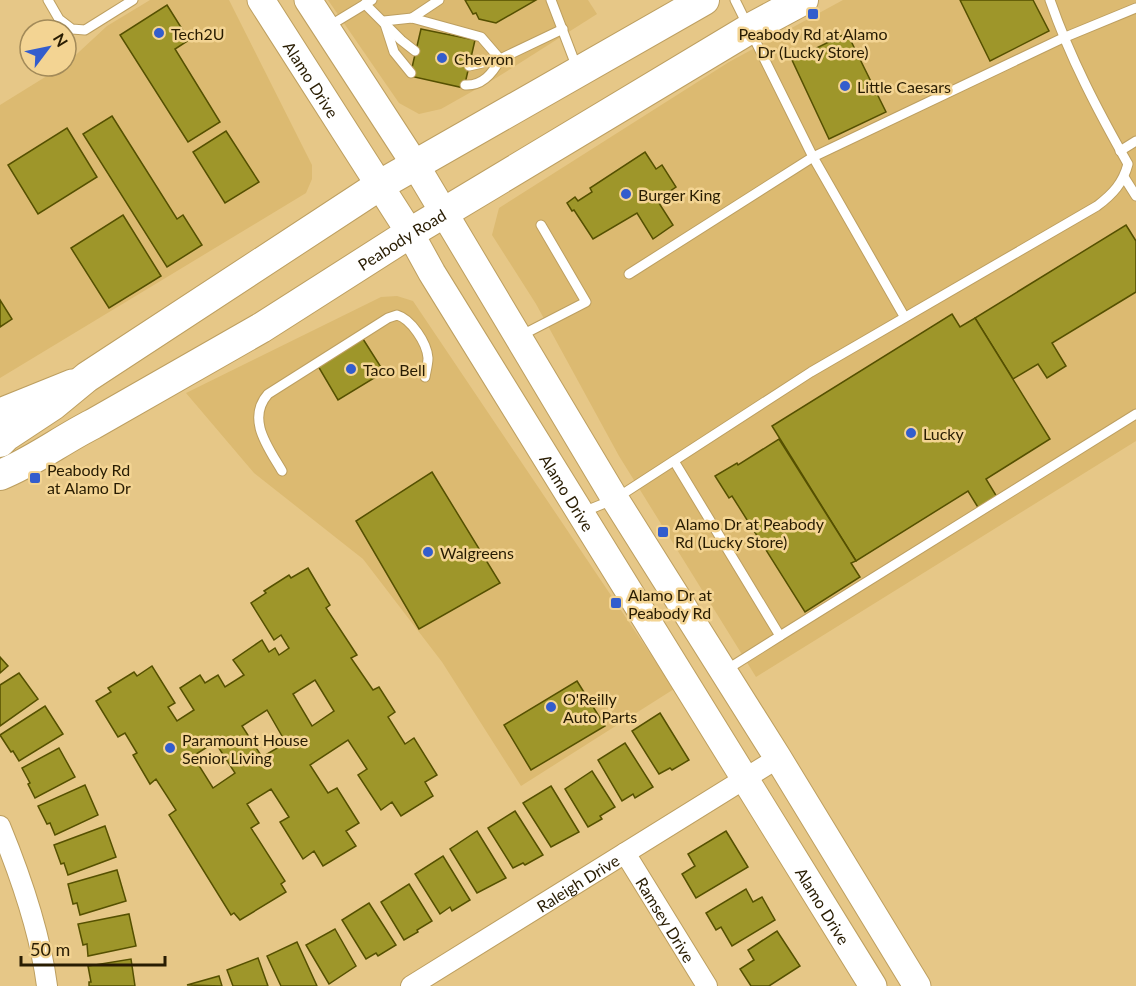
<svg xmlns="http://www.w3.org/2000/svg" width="1136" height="986" font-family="Lato,sans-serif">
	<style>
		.built { fill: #dcba71 }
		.building { fill: #9e962a; stroke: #555001; stroke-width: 1.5; fill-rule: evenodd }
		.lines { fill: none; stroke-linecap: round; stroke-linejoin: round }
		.lane-casing { stroke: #bd9f60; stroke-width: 11 }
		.street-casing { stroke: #bd9f60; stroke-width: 22 }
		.secondary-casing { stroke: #bd9f60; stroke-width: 29 }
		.primary-casing { stroke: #bd9f60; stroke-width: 32 }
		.lane { stroke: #fff; stroke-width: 9 }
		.street { stroke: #fff; stroke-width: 20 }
		.secondary { stroke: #fff; stroke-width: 27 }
		.primary { stroke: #fff; stroke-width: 30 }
		.poi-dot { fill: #335dcd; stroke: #f3d493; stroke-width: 2 }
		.labels { text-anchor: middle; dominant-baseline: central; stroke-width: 5; stroke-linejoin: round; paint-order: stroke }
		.poi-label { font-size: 16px; fill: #281c02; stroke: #f3d493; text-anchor: start }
		.street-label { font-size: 16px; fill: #281c02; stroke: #f3d493 }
	</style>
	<rect width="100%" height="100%" fill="#e6c787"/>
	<g class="built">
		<polygon points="150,0 229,0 312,165 312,179 306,193 0,378 0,105 63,66 66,66 66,64 107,26"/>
		<polygon points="328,0 588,0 597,14 496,78 441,109 419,114 399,103"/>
		<polygon points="843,0 1136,0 1136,441 756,677 619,456 536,304 492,235 499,208 729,62"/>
		<polygon points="397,296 413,301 674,689 521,786 442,662 363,559 254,473 186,393 381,297"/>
	</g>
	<g class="building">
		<polygon points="465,0 536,0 496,23 479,19 476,13 473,14"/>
		<polygon points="960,0 1033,0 1049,31 990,61"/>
		<polygon points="167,5 189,40 175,49 220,122 188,142 120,35"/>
		<polygon points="421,29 475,40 464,88 410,76"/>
		<polygon points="847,33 886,112 829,139 792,60"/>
		<polygon points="112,116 177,219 183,215 202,245 167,267 83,134"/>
		<polygon points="67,128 97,177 38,214 8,165"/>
		<polygon points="226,131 259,182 225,203 193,152"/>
		<polygon points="645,152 656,169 662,165 676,187 657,200 673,225 653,239 637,213 593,239 574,210 572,211 567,203 575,197 578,201 592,192 590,188"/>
		<polygon points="123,215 161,276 109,308 71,248"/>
		<polygon points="1126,225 1136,241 1136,292 1052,343 1066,366 1047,378 1038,364 1013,379 975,318"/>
		<polygon points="0,300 12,319 0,327"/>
		<polygon points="952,314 960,327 975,318 1050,439 986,479 997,497 979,509 968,491 856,561 772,426"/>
		<polygon points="363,339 384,372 338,400 318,366"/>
		<polygon points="779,439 856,561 851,563 860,577 805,612 732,496 729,498 715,476 737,463 738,465"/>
		<polygon points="432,472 500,583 419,629 356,521"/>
		<path d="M308,568L330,605L326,608L357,655L351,658L373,690L379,687L395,712L388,717L405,744L414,738L437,775L425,782L433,796L401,816L392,802L381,810L358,775L367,769L348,740L310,765L328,793L337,788L359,823L346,831L356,846L323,866L314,851L303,859L280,822L289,817L271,789L247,804L259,823L251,828L285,881L281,884L286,892L240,920L234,913L231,915L169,815L176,810L156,779L150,784L133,755L137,753L125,733L118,737L96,701L111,692L108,688L134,672L137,676L152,666L175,703L168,707L177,721L194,710L180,688L200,675L205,683L218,675L225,687L244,675L233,660L262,640L269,652L275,648L279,655L289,648L281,635L274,640L251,603L266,593L264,591L289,575L291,578ZM315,680L334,711L312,726L293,694ZM267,710L286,743L262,757L242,726ZM215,742L235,773L213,788L193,756Z"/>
		<polygon points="0,657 8,666 0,673"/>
		<polygon points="19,673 38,699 0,726 0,685"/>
		<polygon points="577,681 605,726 531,770 504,725"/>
		<polygon points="45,706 63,734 19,761 13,751 11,752 0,735"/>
		<polygon points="660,713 689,760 672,770 670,768 659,774 632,731"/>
		<polygon points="625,743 653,787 635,798 633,794 622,801 598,760"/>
		<polygon points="59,748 75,777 35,798 28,784 30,783 22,768"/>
		<polygon points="592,771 615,807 600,816 602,819 588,827 565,789"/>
		<polygon points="85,785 98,815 55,835 50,823 47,824 38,806"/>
		<polygon points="551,786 579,832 551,847 523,803"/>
		<polygon points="515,811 543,855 525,865 523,863 513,868 488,828"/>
		<polygon points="105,826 116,857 68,875 64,863 61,864 54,845"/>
		<polygon points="477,831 506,878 477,893 450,849"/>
		<polygon points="726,831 748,867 696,898 682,874 695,866 688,854"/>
		<polygon points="443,856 470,900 452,911 450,907 440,914 415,874"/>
		<polygon points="117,870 126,901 80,915 77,903 73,904 68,884"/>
		<polygon points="409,884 432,921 417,930 418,932 404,940 381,902"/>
		<polygon points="746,889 753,902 762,897 775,920 732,946 721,927 716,930 706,913"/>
		<polygon points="369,903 396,945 378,956 376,953 366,959 342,920"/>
		<polygon points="129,914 136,946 88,956 87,944 83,945 78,924"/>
		<polygon points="335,929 356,966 329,984 306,945"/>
		<polygon points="777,931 800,966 769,986 751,986 740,969 754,960 748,950"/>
		<polygon points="297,942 317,986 281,986 267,956"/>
		<polygon points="258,958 268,986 233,986 227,970"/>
		<polygon points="131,959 135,986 89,986 89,982 91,982 88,966"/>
		<polygon points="219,976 222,986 187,985"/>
	</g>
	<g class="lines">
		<defs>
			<g id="lane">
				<polyline points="48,0 59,19 72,29 85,30 133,0"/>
				<polyline points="551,0 577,68"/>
				<polyline points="735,0 813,157 904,316"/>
				<polyline points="365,4 401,40 415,51"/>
				<polyline points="412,18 439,0"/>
				<polyline points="329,26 372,0"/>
				<polyline points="469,66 500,59 563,29"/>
				<path d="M411,73L394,52L384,21L412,18L481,37L500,59C493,73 483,86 465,85"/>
				<polyline points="1120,151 1136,141"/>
				<polyline points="1124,177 1136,196"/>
				<polyline points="629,274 813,157 1063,38 1136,8"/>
				<polyline points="520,336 586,302 541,225"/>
				<polyline points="674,461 780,636 1136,414"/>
				<path d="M282,471C268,447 246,419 268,394L388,318L397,315C411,319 427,343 428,358C428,364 426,371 425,377"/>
				<path d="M583,512L615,499L811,372L1097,206C1113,194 1123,183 1128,164C1098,111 1070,58 1050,0"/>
				<polyline points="726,670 780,636"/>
			</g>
			<g id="street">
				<path d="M0,826C21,877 40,931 47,986"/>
				<path id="s1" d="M625,853L707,986"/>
				<path id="s2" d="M411,986L778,758"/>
			</g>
			<g id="secondary">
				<path id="s3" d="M261,0L410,233L432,273L873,986"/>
				<polyline points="308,0 416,166 615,499 778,758 917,986"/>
				<polyline points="0,412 72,383"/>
			</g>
			<g id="primary">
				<polyline points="0,442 6,436 53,405 87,377 380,185 704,0"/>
				<path id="s4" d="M0,475C33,462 61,440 93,424L261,328L410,233L751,28L803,0"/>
			</g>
		</defs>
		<use href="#lane" class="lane-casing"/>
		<use href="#street" class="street-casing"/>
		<use href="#secondary" class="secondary-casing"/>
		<use href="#primary" class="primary-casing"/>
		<use href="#lane" class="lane"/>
		<use href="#street" class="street"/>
		<use href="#secondary" class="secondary"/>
		<use href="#primary" class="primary"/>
	</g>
	<g class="poi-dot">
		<rect x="807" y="8" width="12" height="12" rx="3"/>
		<circle cx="159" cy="33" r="6"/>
		<circle cx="442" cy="58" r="6"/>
		<circle cx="845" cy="86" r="6"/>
		<circle cx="626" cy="194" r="6"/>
		<circle cx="351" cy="369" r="6"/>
		<circle cx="911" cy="433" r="6"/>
		<rect x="29" y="472" width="12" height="12" rx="3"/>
		<rect x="657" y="526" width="12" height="12" rx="3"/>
		<circle cx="428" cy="552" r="6"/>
		<rect x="610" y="597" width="12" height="12" rx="3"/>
		<circle cx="551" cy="707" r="6"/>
		<circle cx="170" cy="748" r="6"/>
	</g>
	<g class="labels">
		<g class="poi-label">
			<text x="171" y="33">Tech2U</text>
			<text x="813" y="33" text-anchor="middle">Peabody Rd at Alamo<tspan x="813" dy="18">Dr (Lucky Store)</tspan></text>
			<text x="454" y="58">Chevron</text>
			<text x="857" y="86">Little Caesars</text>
			<text x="638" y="194">Burger King</text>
			<text x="363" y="369">Taco Bell</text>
			<text x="923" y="433">Lucky</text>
			<text x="47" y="469">Peabody Rd<tspan x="47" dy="18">at Alamo Dr</tspan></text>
			<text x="675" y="523">Alamo Dr at Peabody<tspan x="675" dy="18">Rd (Lucky Store)</tspan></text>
			<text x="440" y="552">Walgreens</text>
			<text x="628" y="594">Alamo Dr at<tspan x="628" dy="18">Peabody Rd</tspan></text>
			<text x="563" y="698">O'Reilly<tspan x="563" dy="18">Auto Parts</tspan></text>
			<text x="182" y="739">Paramount House<tspan x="182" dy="18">Senior Living</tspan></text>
		</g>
		<g class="street-label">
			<text stroke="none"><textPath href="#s3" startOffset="94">Alamo Drive</textPath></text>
			<text stroke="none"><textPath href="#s4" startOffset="466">Peabody Road</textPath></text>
			<text stroke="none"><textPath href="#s3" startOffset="580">Alamo Drive</textPath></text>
			<text stroke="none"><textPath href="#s2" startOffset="196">Raleigh Drive</textPath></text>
			<text stroke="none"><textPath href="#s3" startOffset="1066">Alamo Drive</textPath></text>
			<text stroke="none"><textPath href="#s1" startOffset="78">Ramsey Drive</textPath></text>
		</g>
	</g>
	<g transform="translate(48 48) rotate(58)"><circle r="28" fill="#f3d493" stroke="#a28a59" stroke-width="1.5"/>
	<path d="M0-4.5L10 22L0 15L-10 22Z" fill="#335dcd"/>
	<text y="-9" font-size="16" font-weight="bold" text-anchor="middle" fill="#281c02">N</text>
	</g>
	<path d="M21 956v9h144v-9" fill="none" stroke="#281c02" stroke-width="3"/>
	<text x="30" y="956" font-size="18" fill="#281c02" stroke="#f3d493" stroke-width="4.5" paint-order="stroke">50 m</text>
</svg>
